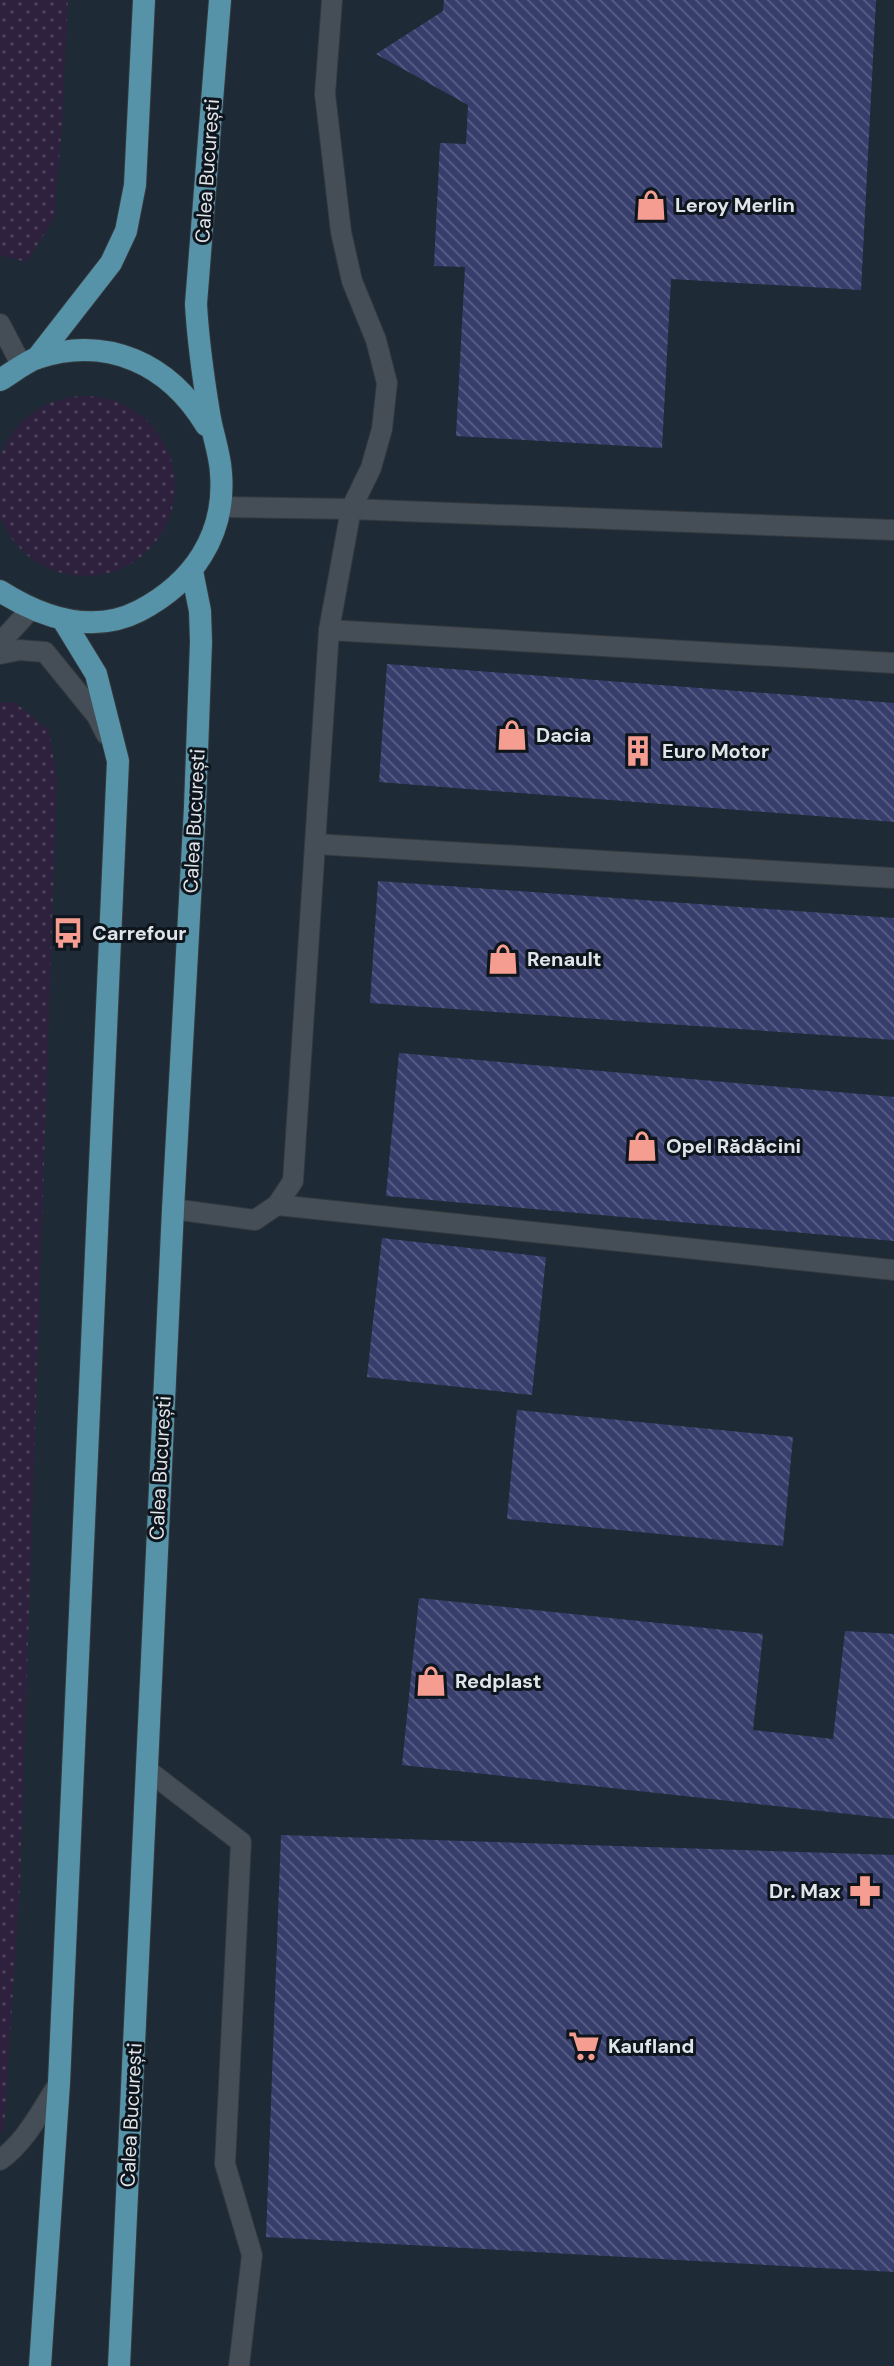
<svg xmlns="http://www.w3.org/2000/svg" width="894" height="2366" font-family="'DM Sans',sans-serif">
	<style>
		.built { fill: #1e2a35 }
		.grass { fill: url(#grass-dots) }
		.building { fill: url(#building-back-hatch) }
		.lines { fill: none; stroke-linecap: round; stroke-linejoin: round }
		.service-casing { stroke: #34393e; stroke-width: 22 }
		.primary-casing { stroke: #34393e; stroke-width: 24 }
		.service { stroke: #454d56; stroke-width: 20 }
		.primary { stroke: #5693a8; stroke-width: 22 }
		.labels { text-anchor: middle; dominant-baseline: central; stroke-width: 6; stroke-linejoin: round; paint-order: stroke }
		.street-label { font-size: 20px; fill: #e0e5ea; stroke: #0e151c }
		.poi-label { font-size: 20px; font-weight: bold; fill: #e0e5ea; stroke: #0e151c; text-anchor: start }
	</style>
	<defs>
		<pattern id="grass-dots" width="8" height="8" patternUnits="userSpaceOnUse" patternTransform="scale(2)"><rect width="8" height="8" fill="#2e213e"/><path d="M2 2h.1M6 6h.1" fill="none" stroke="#4c415a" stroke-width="1.8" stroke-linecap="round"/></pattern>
		<pattern id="building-back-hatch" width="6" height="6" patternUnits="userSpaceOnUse" patternTransform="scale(2)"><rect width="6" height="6" fill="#383e6c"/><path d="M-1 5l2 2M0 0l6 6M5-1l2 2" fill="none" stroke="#545a81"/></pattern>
	</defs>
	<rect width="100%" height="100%" fill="#171e25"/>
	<rect class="built" x="0" y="0" width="894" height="2366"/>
	<g class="grass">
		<polygon points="0,0 68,0 62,125 54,219 26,262 0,255"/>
		<circle cx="85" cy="486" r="90"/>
		<polygon points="14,702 49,730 57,778 20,1884 4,2129 0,2133 0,703"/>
	</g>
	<g class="building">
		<polygon points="444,0 876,0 861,290 671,279 662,448 456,436 465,267 434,266 440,143 466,144 468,105 376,54 443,11"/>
		<polygon points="387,664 894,703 894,822 379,782"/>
		<polygon points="378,881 894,918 894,1040 370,1003"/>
		<polygon points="399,1053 894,1097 894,1241 386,1196"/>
		<polygon points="382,1238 546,1257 532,1395 367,1377"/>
		<polygon points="517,1410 793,1437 783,1546 507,1519"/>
		<polygon points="419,1598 763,1634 753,1730 833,1739 845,1631 894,1634 894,1819 402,1765"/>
		<polygon points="281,1835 894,1855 894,2272 266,2237"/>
	</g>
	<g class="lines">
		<defs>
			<g id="service">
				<polyline points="0,324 22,366"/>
				<polyline points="220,507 351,509 894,530"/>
				<polyline points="329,630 894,663"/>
				<polyline points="0,643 30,610"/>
				<polyline points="0,654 19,650 45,652 97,716 106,734"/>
				<polyline points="315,844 894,878"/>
				<polyline points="277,1205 894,1270"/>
				<polyline points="173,1209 255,1220 277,1205 293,1181 329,630 351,509 371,468 382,429 387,383 376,340 352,281 341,232 325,94 332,0"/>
				<polyline points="146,1769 241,1842 225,2164 252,2255 239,2366"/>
				<path d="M0,2160C26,2142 42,2109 59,2083"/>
			</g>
			<g id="primary">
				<polyline points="37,358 111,263 126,231 135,185 144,0"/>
				<path d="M0,380C12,373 24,363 37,358C108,335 169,364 206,425"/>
				<path d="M0,591C41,617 92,635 139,611C193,583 226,535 221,473C220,453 212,433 209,413C203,376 198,341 196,304L220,0"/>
				<polyline points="40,2366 59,2083 118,761 96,674 63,620"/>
				<polyline points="119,2366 173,1209 195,807 201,642 200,611 192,571"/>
			</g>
		</defs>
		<use href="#service" class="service-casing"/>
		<use href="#primary" class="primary-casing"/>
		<use href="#service" class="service"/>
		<use href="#primary" class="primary"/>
	</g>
	<defs>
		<symbol id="shop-bare" viewBox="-9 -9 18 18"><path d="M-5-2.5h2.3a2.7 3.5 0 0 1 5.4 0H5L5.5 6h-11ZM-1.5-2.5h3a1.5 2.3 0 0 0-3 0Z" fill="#f59d90" stroke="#0e151c" stroke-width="2.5" paint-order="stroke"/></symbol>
		<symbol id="building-bare" viewBox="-9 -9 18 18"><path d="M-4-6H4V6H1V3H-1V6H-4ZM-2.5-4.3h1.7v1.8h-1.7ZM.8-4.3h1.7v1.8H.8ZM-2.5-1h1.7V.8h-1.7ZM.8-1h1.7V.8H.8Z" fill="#f59d90" stroke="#0e151c" stroke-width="2.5" paint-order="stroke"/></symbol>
		<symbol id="bus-bare" viewBox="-9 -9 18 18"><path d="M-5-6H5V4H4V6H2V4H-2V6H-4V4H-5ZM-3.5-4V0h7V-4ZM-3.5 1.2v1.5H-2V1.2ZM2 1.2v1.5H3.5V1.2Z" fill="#f59d90" stroke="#0e151c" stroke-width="2.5" paint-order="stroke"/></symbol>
		<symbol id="pharmacy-bare" viewBox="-9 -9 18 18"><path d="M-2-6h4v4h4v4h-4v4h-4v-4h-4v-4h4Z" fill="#f59d90" stroke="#0e151c" stroke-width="2.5" paint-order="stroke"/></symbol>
		<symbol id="supermarket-bare" viewBox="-9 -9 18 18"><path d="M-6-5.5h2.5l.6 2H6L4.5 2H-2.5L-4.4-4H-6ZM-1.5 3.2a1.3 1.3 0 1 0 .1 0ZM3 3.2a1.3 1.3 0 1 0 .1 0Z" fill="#f59d90" stroke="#0e151c" stroke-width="2.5" paint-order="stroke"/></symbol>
	</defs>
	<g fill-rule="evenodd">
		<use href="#shop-bare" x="629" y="183" width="44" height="44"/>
		<use href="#shop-bare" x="490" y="713" width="44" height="44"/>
		<use href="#building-bare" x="616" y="729" width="44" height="44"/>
		<use href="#bus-bare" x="46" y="911" width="44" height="44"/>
		<use href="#shop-bare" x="481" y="937" width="44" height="44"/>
		<use href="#shop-bare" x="620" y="1124" width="44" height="44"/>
		<use href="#shop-bare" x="409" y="1659" width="44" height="44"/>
		<use href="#pharmacy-bare" x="843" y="1869" width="44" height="44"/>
		<use href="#supermarket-bare" x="562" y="2024" width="44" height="44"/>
	</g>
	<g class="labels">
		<g class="street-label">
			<text transform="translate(207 171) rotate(-86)">Calea București</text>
			<text transform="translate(194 821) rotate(-87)">Calea București</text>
			<text transform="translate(160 1468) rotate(-87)">Calea București</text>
			<text transform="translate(131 2115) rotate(-87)">Calea București</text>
		</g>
		<g class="poi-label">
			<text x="675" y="205">Leroy Merlin</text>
			<text x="536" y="735">Dacia</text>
			<text x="662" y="751">Euro Motor</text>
			<text x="92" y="933">Carrefour</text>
			<text x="527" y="959">Renault</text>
			<text x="666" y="1146">Opel Rădăcini</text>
			<text x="455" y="1681">Redplast</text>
			<text x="841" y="1891" text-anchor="end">Dr. Max</text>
			<text x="608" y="2046">Kaufland</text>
		</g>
	</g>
</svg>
